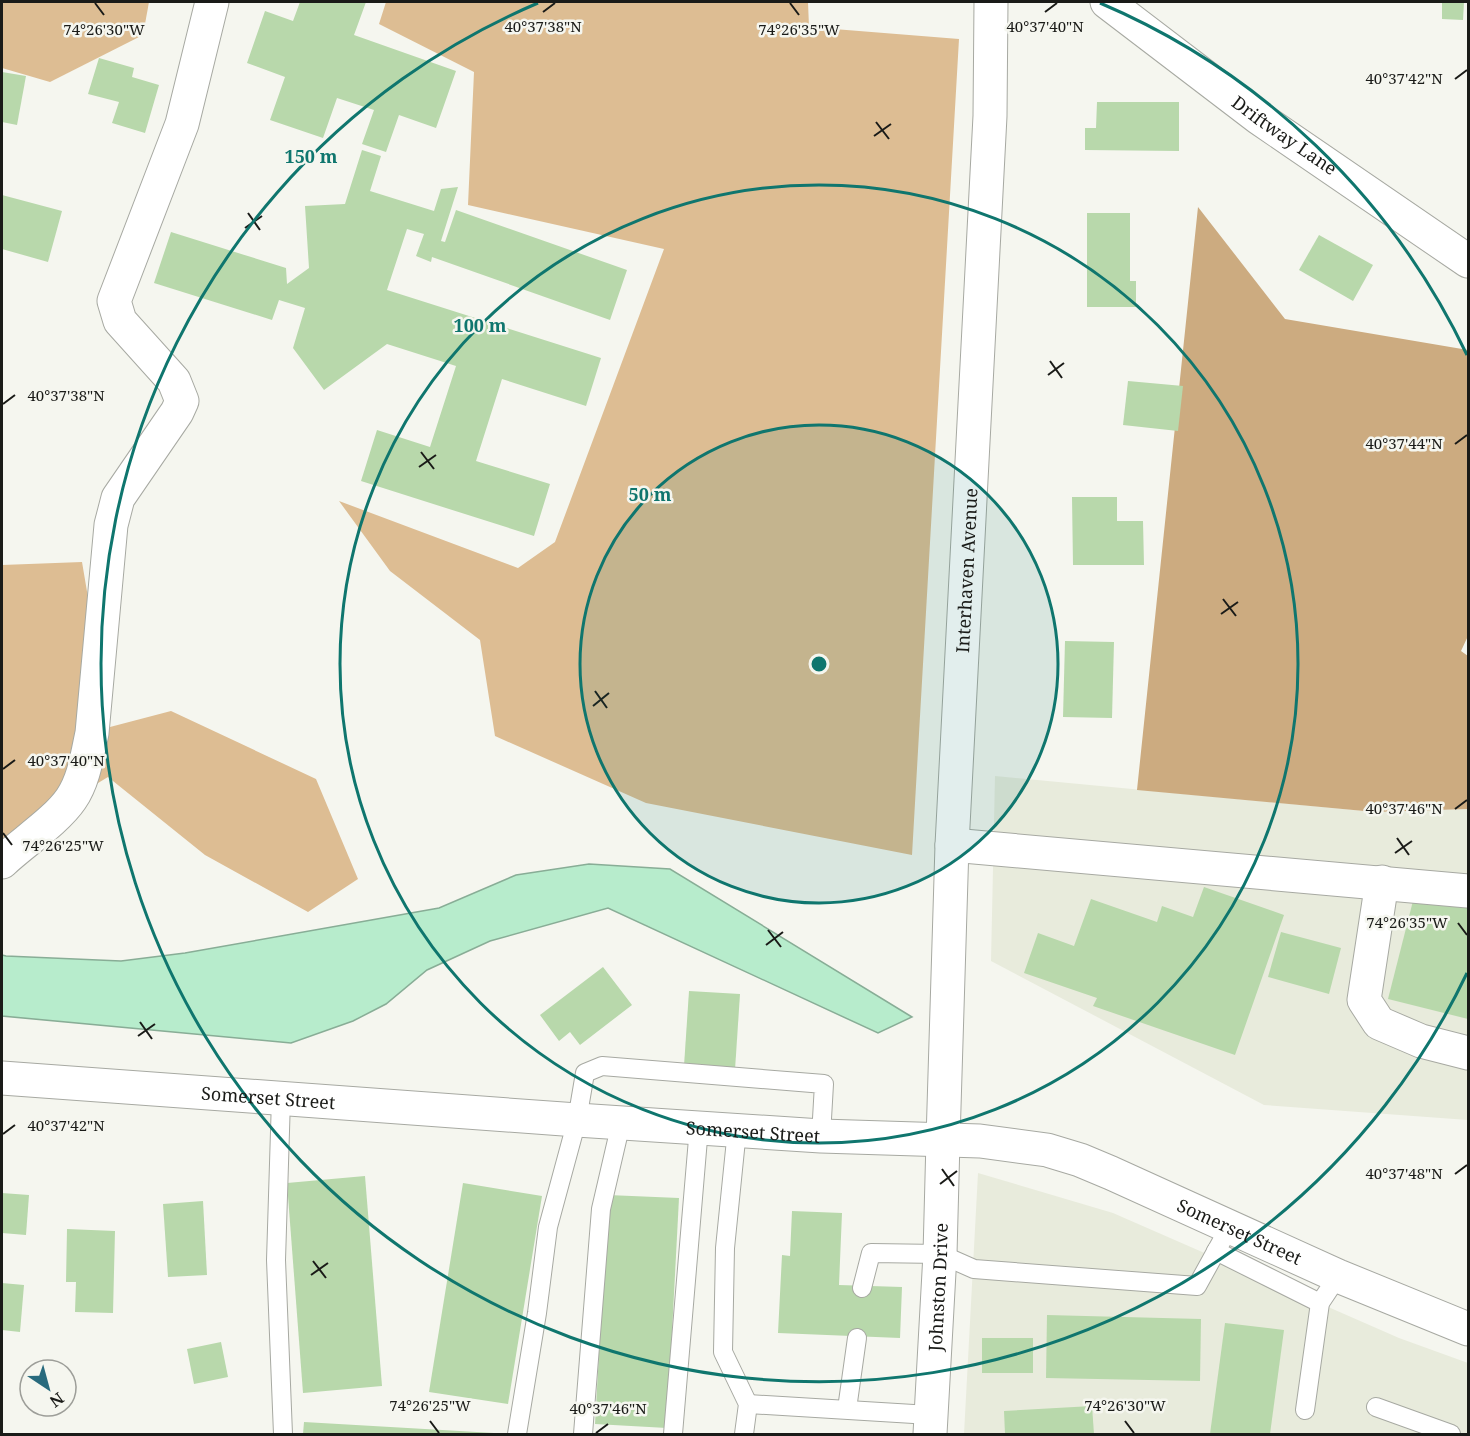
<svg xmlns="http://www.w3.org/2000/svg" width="1470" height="1436" font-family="'Noto Serif',serif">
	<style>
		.built { fill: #e8ebdc }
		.green { fill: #ddbd93 }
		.forest { fill: #ccab80 }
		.water { fill: #b7eccc; stroke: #88ad96; stroke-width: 1.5 }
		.building { fill: #b8d8ab }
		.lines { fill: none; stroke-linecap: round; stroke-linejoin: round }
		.service-casing { stroke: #a7a9a2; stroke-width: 20 }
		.minor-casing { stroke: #a7a9a2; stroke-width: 35 }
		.tertiary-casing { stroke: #a7a9a2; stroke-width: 35 }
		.secondary-casing { stroke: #a7a9a2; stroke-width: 35 }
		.service { stroke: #fff; stroke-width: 18 }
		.minor { stroke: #fff; stroke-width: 33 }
		.tertiary { stroke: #fff; stroke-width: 33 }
		.secondary { stroke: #fff; stroke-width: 33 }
		.ticks { fill: none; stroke: #1a1b18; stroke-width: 2 }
		.ring { fill: none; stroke: #0f766e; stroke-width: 3 }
		.labels { text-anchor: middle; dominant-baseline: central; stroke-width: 5; stroke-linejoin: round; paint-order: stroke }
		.street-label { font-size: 18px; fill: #1a1b18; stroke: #f5f6ef }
		.ticks-label { font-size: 15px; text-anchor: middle; fill: #1a1b18; stroke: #f5f6ef; stroke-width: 5; stroke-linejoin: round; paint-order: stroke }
		.centre { fill: #0f766e; stroke: #f5f6ef; stroke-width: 3 }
		.ring-label { font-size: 18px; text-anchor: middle; font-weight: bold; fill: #0f766e; stroke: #f5f6ef; stroke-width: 5; stroke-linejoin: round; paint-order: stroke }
	</style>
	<rect width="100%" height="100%" fill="#f5f6ef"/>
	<g class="built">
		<polygon points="995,776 1375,812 1468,809 1468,1120 1264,1105 991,961"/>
		<polygon points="978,1173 1113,1213 1399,1338 1468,1363 1468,1434 964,1434"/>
	</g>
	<g class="green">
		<polygon points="2,2 149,2 143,35 50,82 2,68"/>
		<polygon points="386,2 808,2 809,27 959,39 912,855 646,803 495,736 480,640 390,571 339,501 518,568 555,542 664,249 468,205 474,72 379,24"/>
		<polygon points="82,562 110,727 171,711 316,779 358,879 308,912 205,855 108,777 2,841 2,565"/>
	</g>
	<polygon class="forest" points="1198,207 1285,319 1468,350 1468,636 1461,651 1468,656 1468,809 1375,812 1137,790"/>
	<polygon class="water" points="589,864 670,869 912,1017 878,1033 608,908 490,941 427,970 386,1004 353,1021 291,1043 2,1016 2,955 6,956 121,961 185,953 439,908 516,875"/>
	<g class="building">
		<polygon points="300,2 366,2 354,35 456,71 436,128 399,115 386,152 362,144 374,110 337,98 323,138 270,120 285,77 247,63 265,11 293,21"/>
		<polygon points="1442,2 1464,2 1463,20 1442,19"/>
		<polygon points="99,58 134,68 132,77 159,85 145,133 112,123 119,102 88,94"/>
		<polygon points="2,72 26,76 17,125 2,122"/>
		<polygon points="1097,102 1179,102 1179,151 1085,150 1085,128 1096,128"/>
		<polygon points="362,150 381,156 370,191 434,211 441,189 458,187 441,241 445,242 456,210 627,270 610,320 432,257 431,262 416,256 424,234 407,229 387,290 601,358 586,406 502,379 476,461 550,484 534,536 361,481 377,430 430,447 456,366 387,344 324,390 293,348 305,308 279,300 272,320 154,283 171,232 286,268 287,284 309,268 305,206 345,204"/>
		<polygon points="2,195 62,211 48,262 2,249"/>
		<polygon points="1087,213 1130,213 1130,281 1136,281 1136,307 1087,307"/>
		<polygon points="1319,235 1373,265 1353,301 1299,270"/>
		<polygon points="1128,381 1183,386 1178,431 1123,425"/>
		<polygon points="1072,497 1117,497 1117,521 1143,521 1144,565 1073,565"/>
		<polygon points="1065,641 1114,642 1112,718 1063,717"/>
		<polygon points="1204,887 1284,915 1235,1055 1093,1006 1097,998 1024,973 1038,933 1074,946 1091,899 1157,922 1162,906 1193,917"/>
		<polygon points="1415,893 1468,907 1468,1019 1388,999"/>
		<polygon points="1281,932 1341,948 1329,994 1268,977"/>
		<polygon points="603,967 632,1005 580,1045 570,1032 559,1041 540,1015"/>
		<polygon points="689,991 740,994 735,1070 684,1066"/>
		<polygon points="365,1176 382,1386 303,1393 287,1183"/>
		<polygon points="463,1183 542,1196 508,1404 429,1392"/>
		<polygon points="2,1193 29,1195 26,1235 2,1233"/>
		<polygon points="608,1195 679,1198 667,1428 595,1424"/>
		<polygon points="203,1201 207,1275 168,1277 163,1204"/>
		<polygon points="792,1211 842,1213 839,1285 902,1287 900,1338 778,1333 782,1255 790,1256"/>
		<polygon points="67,1229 115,1231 113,1313 75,1312 76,1282 66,1282"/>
		<polygon points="2,1283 24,1285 20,1332 2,1330"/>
		<polygon points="1047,1315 1201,1319 1200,1381 1046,1378"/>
		<polygon points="1225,1323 1284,1330 1270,1434 1210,1434"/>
		<rect x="982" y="1338" width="51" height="35"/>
		<polygon points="221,1342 228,1377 194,1384 187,1349"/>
		<polygon points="1092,1406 1094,1434 1005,1434 1004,1411"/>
		<polygon points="304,1422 494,1433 494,1434 303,1434"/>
	</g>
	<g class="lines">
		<defs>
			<g id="service">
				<polyline points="281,1099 276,1260 283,1434"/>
				<polyline points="737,1130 725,1248 723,1352 748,1404 744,1434"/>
				<polyline points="1216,1251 1320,1303"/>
				<polyline points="862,1288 871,1253 940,1254 974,1269 1197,1286 1230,1226"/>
				<polyline points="748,1404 930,1415"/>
				<polyline points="1376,1407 1451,1434"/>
				<polyline points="847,1409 857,1338"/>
				<polyline points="1305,1410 1320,1303 1338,1276"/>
				<polyline points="517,1434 537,1313 548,1227 577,1120 585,1073 602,1066 824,1084 821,1136"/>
				<polyline points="583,1434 601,1209 621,1123"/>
				<polyline points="673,1434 699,1127"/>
			</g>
			<g id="minor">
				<path id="s1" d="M1107,2L1259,118L1468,261"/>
				<polyline points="952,845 1468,891"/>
				<path d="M2,862C22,843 56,821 71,799C84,780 87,756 92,733L111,525L118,498L177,412L182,401L174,381L120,321L114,301L182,124L212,2"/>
				<polyline points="1382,882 1364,1000 1379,1023 1421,1041 1468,1053"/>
				<path id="s2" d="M943,1140L952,845L990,116L991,2"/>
			</g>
			<g id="tertiary">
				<path id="s3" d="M930,1434L940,1254L943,1140"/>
			</g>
			<g id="secondary">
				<path id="s4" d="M2,1078L577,1120L821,1136L980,1141L1047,1150L1080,1160L1111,1173L1338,1276L1468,1329"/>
			</g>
		</defs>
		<use href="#service" class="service-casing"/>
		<use href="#minor" class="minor-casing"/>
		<use href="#tertiary" class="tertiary-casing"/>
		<use href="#secondary" class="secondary-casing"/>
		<use href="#service" class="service"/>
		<use href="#minor" class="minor"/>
		<use href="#tertiary" class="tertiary"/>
		<use href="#secondary" class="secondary"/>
	</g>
	<path class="ticks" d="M95,3L104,15M790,3L799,15M543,12L555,3M1045,12L1057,3M1455,79L1467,70M876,122L889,139M874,136L891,124M248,213L260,230M245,228L262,216M1050,361L1062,378M1048,375L1064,363M3,404L15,395M1455,444L1467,435M421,452L434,469M419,467L436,455M1223,599L1236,616M1221,614L1238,602M595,691L607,708M593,706L609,693M3,769L15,760M1455,809L1467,800M3,833L12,845M1397,838L1409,855M1395,853L1412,841M1458,923L1467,935M768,930L781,947M766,945L783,932M140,1022L152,1039M138,1036L155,1024M3,1134L15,1125M942,1169L954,1186M1455,1174L1467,1165M940,1184L957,1171M313,1261L326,1278M311,1275L328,1263M430,1421L439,1433M1125,1421L1134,1433M596,1433L608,1424"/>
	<circle cx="819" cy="664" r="239" fill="#0f766e" fill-opacity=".12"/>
	<g class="ring">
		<circle cx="819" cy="664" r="239"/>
		<circle cx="819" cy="664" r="479"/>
		<path d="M1467 973A718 718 0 1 1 538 3M1100 3A718 718 0 0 1 1467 355"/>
	</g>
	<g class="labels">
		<g class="street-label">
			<text stroke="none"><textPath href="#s1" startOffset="222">Driftway Lane</textPath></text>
			<text stroke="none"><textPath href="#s2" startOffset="570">Interhaven Avenue</textPath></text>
			<text stroke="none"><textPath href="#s4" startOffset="267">Somerset Street</textPath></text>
			<text stroke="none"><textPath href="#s4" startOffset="753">Somerset Street</textPath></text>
			<text stroke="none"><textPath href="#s4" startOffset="1257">Somerset Street</textPath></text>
			<text stroke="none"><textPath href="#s3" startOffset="147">Johnston Drive</textPath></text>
		</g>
	</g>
	<g class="ticks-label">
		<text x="543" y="32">40°37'38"N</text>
		<text x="1045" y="32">40°37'40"N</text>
		<text x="104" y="35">74°26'30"W</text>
		<text x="799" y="35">74°26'35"W</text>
		<text x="1404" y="84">40°37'42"N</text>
		<text x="66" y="401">40°37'38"N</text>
		<text x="1404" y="449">40°37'44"N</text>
		<text x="66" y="766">40°37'40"N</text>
		<text x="1404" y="814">40°37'46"N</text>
		<text x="63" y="851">74°26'25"W</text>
		<text x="1407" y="928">74°26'35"W</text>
		<text x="66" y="1131">40°37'42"N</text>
		<text x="1404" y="1179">40°37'48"N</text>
		<text x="430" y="1411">74°26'25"W</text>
		<text x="1125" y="1411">74°26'30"W</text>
		<text x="608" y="1414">40°37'46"N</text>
	</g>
	<circle cx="819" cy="664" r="9" class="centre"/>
	<g class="ring-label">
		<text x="311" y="163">150 m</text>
		<text x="480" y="332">100 m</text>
		<text x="650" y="501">50 m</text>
	</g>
	<rect width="1470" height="1436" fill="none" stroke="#1a1b18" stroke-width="6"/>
	<g transform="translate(48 1388) rotate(144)"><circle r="28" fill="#f5f6ef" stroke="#9d9e99" stroke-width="1.5"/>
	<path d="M0-4.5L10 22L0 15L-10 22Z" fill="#286a7d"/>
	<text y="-9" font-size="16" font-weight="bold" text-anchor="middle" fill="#1a1b18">N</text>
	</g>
</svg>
